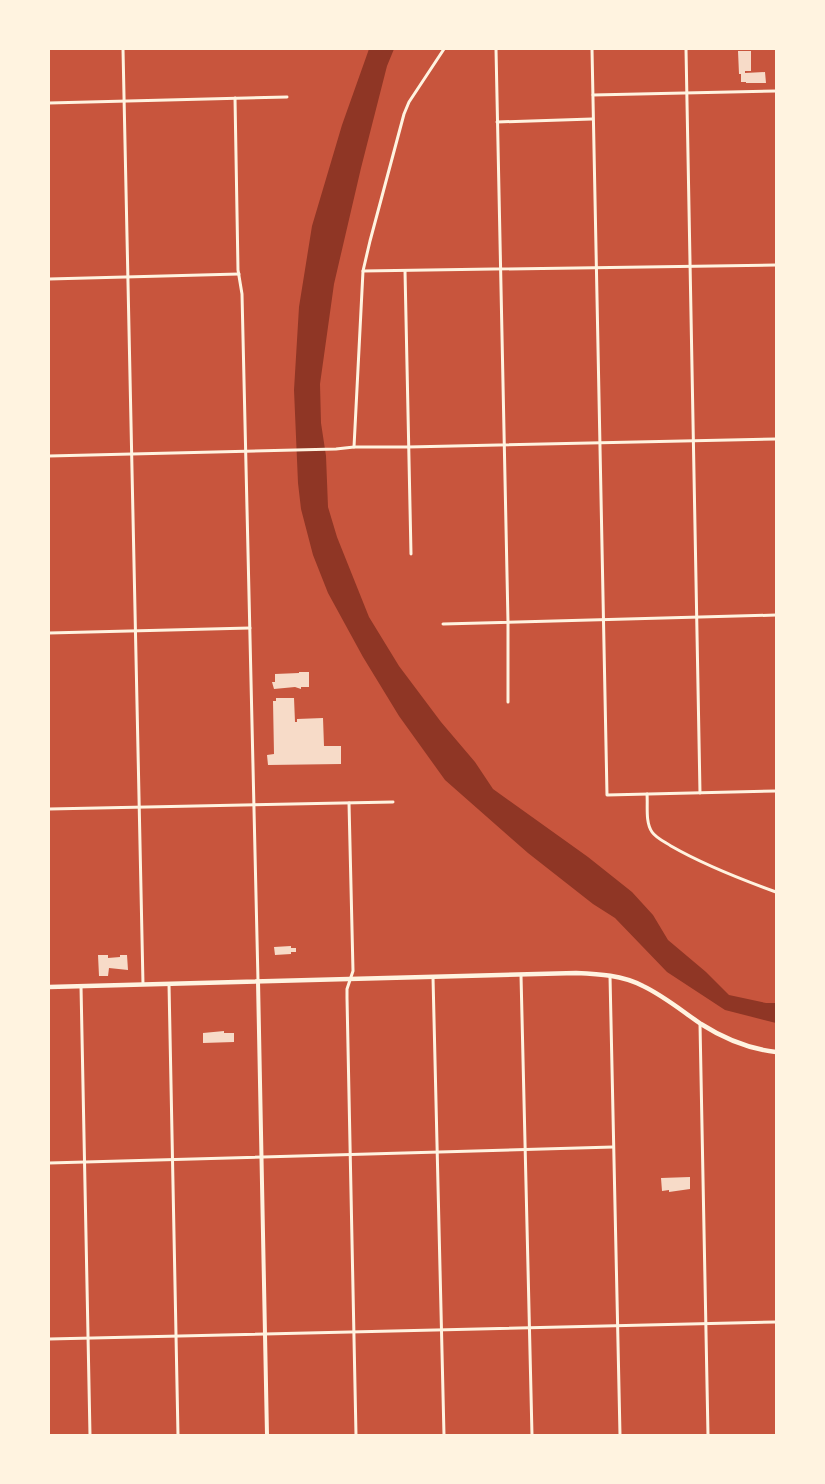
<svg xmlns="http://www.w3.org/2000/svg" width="825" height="1484" font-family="Raleway,sans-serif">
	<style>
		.water { fill: #8f3625 }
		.building { fill: #f7dbc8 }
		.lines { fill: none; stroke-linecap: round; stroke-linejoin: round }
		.minor { stroke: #fff3e0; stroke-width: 3 }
		.tertiary { stroke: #fff3e0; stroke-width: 4 }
		.secondary { stroke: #fff3e0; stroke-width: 4.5 }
	</style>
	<rect width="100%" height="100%" fill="#c8553d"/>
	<polygon class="water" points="369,49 394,49 387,66 361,168 334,284 320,384 321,423 326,456 328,507 337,537 369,617 399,666 441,722 475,762 493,789 588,857 632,892 653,915 668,940 706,972 729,995 766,1003 776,1003 776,1023 725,1010 667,972 615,918 593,904 528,853 445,780 399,716 363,657 328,593 313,555 301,509 298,483 294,390 299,307 312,226 342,125"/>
	<g class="building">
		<polygon points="738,51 751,51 751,71 745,71 745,73 765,72 766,83 746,83 746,82 741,82 741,74 739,74"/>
		<polygon points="299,672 309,672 309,687 301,687 301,689 295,687 274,689 272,682 275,682 275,674 299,673"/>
		<polygon points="276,698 294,698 295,722 297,722 297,719 323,718 324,746 341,746 341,764 268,765 267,755 274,754 273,701 276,701"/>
		<polygon points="291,946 291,948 296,948 296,952 291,952 291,954 275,955 274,947"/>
		<polygon points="98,955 108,955 108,958 120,957 120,955 127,955 128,970 109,968 108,976 99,976"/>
		<polygon points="224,1031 224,1033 234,1033 234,1042 203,1043 203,1033"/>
		<polygon points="690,1177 690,1189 669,1192 669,1190 662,1191 661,1178"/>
	</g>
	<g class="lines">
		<g class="minor">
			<polyline points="123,49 143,984"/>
			<polyline points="496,49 508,622 508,702"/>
			<polyline points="592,49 607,795 776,791"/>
			<polyline points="686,49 700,793"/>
			<polyline points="593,95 776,91"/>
			<polyline points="235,98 238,270 242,294 258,981"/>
			<polyline points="49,103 287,97"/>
			<polyline points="497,122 592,119"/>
			<polyline points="363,271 776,265"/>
			<polyline points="405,271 411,554"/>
			<polyline points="49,279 239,274"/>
			<polyline points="354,447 363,271 370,241 404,114 409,102 444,49"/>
			<polyline points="49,456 336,449 354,447 408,447 776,439"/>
			<polyline points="443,624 776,615"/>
			<polyline points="49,633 250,628"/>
			<path d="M647,794C648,805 645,822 652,832C656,838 665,842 671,846C704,865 740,879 776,892"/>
			<polyline points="349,803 353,971 347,989 347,998 356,1435"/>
			<polyline points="49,809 393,802"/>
			<polyline points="521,975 532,1435"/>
			<polyline points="610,976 620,1435"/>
			<polyline points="433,977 444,1435"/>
			<polyline points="169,984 178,1435"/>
			<polyline points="81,986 90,1435"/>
			<polyline points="700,1024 708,1435"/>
			<polyline points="49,1163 613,1147"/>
			<polyline points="49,1339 776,1322"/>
		</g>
		<polyline class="tertiary" points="258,981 267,1435"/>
		<path class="secondary" d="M49,987L576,973C599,974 622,975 643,986C664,996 682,1011 701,1024C723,1038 750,1049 776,1052"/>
	</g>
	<rect width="825" height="1484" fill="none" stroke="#fff3e0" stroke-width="100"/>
</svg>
